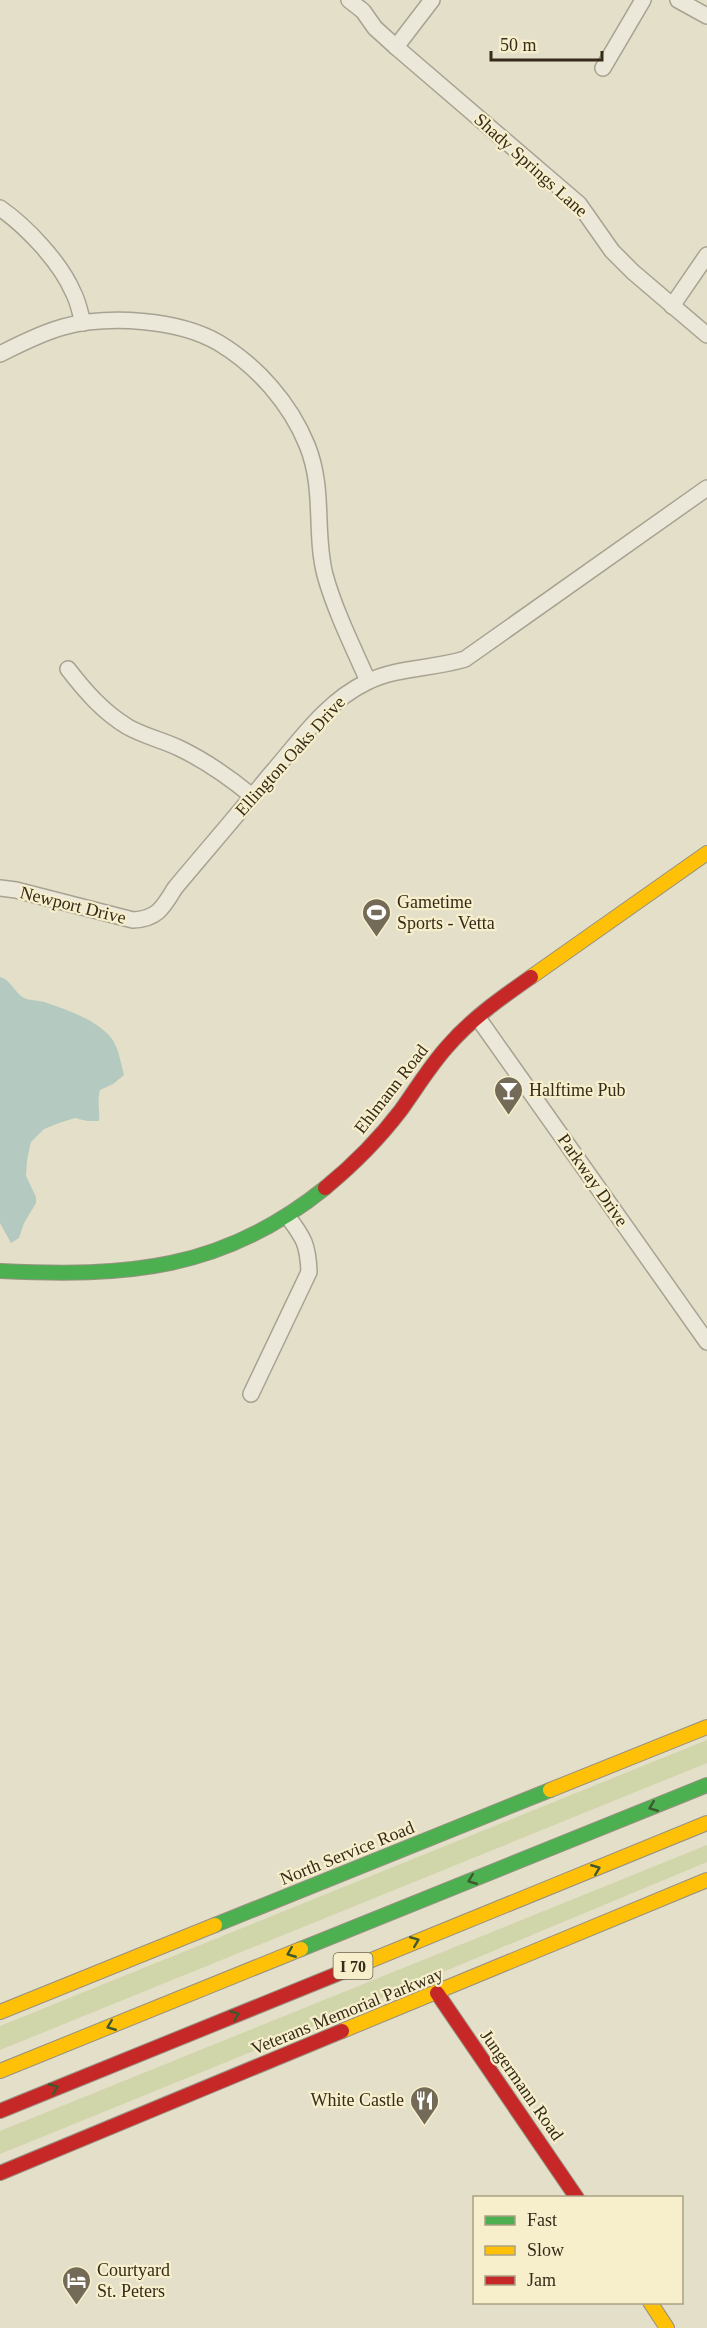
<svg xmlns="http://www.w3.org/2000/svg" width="707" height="2328" font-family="'Times New Roman',serif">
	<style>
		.green { fill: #d0d6a9 }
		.water { fill: #b4c9bf }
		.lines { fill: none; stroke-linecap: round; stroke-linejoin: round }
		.street-casing { stroke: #a8a292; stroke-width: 18 }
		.fast-casing { stroke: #989182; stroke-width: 16 }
		.slow-casing { stroke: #989182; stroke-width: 16 }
		.jam-casing { stroke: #989182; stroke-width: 16 }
		.street { stroke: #ebe8da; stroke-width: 15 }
		.fast { stroke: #4caf50; stroke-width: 14 }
		.slow { stroke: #ffc107; stroke-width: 14 }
		.jam { stroke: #c62828; stroke-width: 14 }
		.oneway { stroke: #3e592d }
		.labels { text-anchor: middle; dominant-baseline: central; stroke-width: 4.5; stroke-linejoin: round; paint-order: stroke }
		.shield { fill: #f7efcc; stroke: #70664f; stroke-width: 1.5 }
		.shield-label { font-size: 16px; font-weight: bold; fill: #362b1a }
		.street-label { font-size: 18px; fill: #362b1a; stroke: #f7efcc }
		.poi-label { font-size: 18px; fill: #362b1a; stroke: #f7efcc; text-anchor: start }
	</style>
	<rect width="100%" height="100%" fill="#e4dfc8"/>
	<g class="green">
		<polygon points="707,1740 707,1763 0,2050 0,2026"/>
		<polygon points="707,1845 707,1862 256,2050 0,2154 0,2131"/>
	</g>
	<path class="water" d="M0,977C10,979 15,993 24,998C31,1001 40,1000 47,1003C68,1010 99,1021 112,1039C119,1049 121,1064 124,1075L113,1084L100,1090C97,1102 100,1110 99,1121H87L75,1118L59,1123L44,1129L31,1142L27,1160L26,1176L36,1197V1203L24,1223L19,1238L11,1243L0,1223Z"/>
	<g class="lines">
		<defs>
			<g id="street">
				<polyline points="349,0 363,11 375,28 396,47 579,204 612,251 633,272 707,335"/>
				<polyline points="678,0 707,16"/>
				<polyline points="396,47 432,0"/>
				<polyline points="603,68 643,0"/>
				<path d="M0,208C27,227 60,262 73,292C78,301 80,312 83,323"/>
				<polyline points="672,306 707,255"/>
				<path d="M0,354C20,344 41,333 63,327C108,315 178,319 219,343C257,366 290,403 307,445C325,489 314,532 325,575C335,611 353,647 368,681"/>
				<path d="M68,669C85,691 103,712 128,727C144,736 162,740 179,748C206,761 229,777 252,796"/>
				<path d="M0,888L16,890L133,920C157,919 163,908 175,888C206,851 238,814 269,776C299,742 325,702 367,682C397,667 433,669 465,659L707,488"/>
				<polyline points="478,1018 707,1342"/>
				<path d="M251,1394L309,1272C308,1245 304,1238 288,1217"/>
			</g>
			<g id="fast">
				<path d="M0,1271C126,1277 222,1271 325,1188"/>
				<polyline points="215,1925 550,1790"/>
				<polyline points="301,1949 707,1785"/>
			</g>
			<g id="slow">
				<polyline points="531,977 707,853"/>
				<polyline points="550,1790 707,1727"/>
				<polyline points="352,1968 707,1823"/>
				<polyline points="0,2012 215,1925"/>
				<polyline points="342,2031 707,1880"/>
				<polyline points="0,2071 301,1949"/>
				<polyline points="650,2302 667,2328"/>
			</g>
			<g id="jam">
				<path d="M325,1188C353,1165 379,1139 401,1110C416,1089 430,1066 447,1047C471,1019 501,998 531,977"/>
				<polyline points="437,1993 577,2198"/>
				<polyline points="0,2111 352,1968"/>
				<polyline points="0,2173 342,2031"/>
			</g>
		</defs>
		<use href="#street" class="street-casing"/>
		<use href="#fast" class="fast-casing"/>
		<use href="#slow" class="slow-casing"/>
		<use href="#jam" class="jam-casing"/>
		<use href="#street" class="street"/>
		<use href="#fast" class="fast"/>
		<use href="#slow" class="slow"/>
		<use href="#jam" class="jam"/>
	</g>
	<defs><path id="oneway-chevron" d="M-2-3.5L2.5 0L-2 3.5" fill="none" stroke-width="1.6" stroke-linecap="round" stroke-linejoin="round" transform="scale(1.5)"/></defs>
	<g class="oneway">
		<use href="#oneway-chevron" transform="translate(653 1807) rotate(158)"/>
		<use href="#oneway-chevron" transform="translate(596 1869) rotate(-22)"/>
		<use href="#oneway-chevron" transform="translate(472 1880) rotate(158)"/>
		<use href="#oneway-chevron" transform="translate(415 1941) rotate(-22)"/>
		<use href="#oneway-chevron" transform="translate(291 1953) rotate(158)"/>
		<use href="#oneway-chevron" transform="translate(235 2015) rotate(-22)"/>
		<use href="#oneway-chevron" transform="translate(111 2026) rotate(158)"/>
		<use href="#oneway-chevron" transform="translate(54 2088) rotate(-22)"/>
	</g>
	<defs>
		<symbol id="stadium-pin" viewBox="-11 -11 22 30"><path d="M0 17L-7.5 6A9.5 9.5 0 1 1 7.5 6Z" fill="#736a57" stroke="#f7efcc"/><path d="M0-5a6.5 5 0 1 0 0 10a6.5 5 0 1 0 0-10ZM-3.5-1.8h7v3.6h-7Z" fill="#fff"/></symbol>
		<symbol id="bar-pin" viewBox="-11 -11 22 30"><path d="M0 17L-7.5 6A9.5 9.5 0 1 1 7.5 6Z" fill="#736a57" stroke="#f7efcc"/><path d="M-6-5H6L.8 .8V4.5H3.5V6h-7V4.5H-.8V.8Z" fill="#fff"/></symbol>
		<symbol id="restaurant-pin" viewBox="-11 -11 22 30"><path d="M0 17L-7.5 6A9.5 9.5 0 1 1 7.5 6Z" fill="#736a57" stroke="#f7efcc"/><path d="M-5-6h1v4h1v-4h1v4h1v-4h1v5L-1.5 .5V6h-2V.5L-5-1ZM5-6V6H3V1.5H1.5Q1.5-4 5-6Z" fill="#fff"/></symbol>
		<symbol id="hotel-pin" viewBox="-11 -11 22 30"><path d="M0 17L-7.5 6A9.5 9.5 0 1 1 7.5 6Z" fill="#736a57" stroke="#f7efcc"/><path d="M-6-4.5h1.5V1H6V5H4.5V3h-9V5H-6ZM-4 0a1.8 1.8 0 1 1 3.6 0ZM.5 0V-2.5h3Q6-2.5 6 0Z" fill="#fff"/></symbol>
	</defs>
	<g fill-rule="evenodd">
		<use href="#stadium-pin" x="360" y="896" width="33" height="45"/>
		<use href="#bar-pin" x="492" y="1074" width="33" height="45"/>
		<use href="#restaurant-pin" x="408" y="2084" width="33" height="45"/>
		<use href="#hotel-pin" x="60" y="2264" width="33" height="45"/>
	</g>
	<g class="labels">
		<rect class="shield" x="333.5" y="1953" width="39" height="26" rx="4.5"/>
		<g class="shield-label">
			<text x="353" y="1966">I 70</text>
		</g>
		<g class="street-label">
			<text transform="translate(531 165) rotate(42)">Shady Springs Lane</text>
			<text transform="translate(290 756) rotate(-48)">Ellington Oaks Drive</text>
			<text transform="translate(73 905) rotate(14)">Newport Drive</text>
			<text transform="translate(391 1089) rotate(-52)">Ehlmann Road</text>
			<text transform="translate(593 1180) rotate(55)">Parkway Drive</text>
			<text transform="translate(347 1853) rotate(-22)">North Service Road</text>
			<text transform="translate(347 2011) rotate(-22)">Veterans Memorial Parkway</text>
			<text transform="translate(522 2085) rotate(55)">Jungermann Road</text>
		</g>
		<g class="poi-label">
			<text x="397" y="902">Gametime<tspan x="397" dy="21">Sports - Vetta</tspan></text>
			<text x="529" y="1090">Halftime Pub</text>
			<text x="404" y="2100" text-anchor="end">White Castle</text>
			<text x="97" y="2270">Courtyard<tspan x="97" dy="21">St. Peters</tspan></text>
		</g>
	</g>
	<rect x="473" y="2196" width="210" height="108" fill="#f7efcc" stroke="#aaa185" stroke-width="1.5"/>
	<rect x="485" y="2216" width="30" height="9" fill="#4caf50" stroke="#aaa185" stroke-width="1.5"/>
	<text x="527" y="2226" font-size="18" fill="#362b1a">Fast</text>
	<rect x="485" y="2246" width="30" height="9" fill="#ffc107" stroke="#aaa185" stroke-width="1.5"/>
	<text x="527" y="2256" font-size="18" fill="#362b1a">Slow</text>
	<rect x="485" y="2276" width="30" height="9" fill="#c62828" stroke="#aaa185" stroke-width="1.5"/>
	<text x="527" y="2286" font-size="18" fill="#362b1a">Jam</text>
	<path d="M491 51v9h111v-9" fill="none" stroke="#362b1a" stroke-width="3"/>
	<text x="500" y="51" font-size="18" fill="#362b1a" stroke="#f7efcc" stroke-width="4.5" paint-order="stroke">50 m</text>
</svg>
